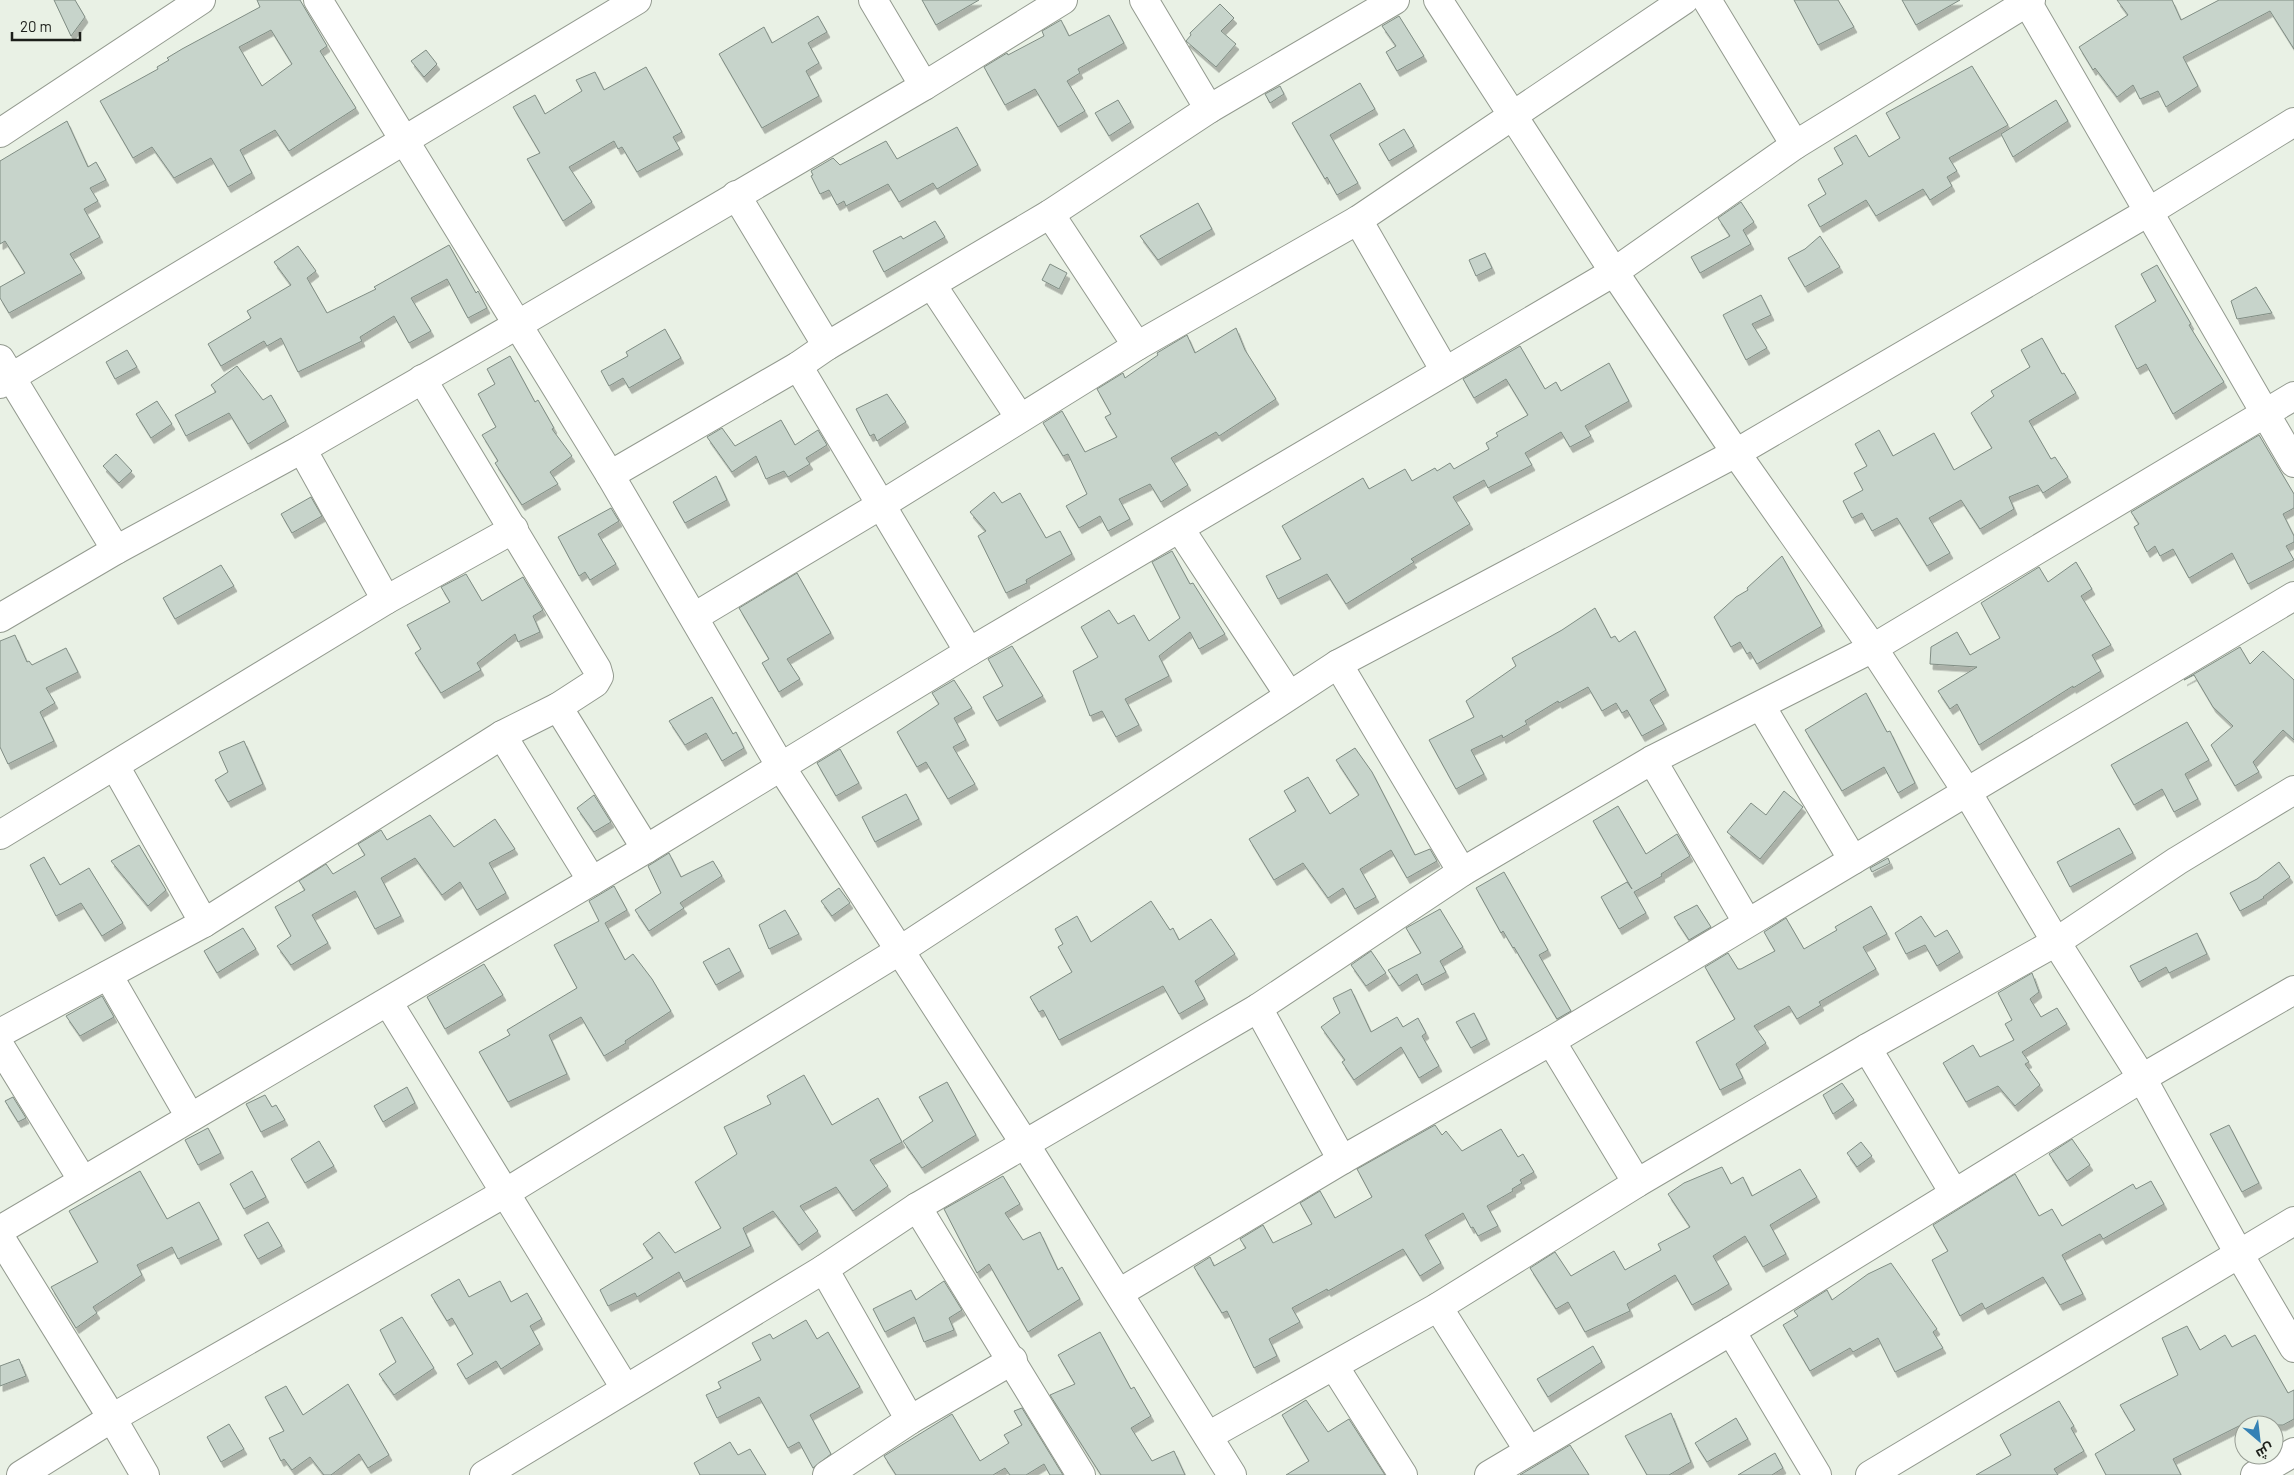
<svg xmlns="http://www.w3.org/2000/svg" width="2294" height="1475" font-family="Barlow,Cairo,sans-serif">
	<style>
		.building { fill: #c7d4cb; stroke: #808d84; fill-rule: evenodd; filter: url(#shadow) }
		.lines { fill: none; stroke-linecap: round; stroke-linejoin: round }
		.minor-casing { stroke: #939a8f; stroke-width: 30 }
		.minor { stroke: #fff; stroke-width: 28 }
	</style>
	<defs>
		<filter id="shadow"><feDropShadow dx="3" dy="5.5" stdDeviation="0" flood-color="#0004"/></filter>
	</defs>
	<rect width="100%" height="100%" fill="#e9f1e5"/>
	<g class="building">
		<polygon points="54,0 75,0 85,17 71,36"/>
		<path d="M257,0H300L327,46L320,51L356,108L289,151L275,130L240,150L252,173L228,187L211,158L174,178L152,147L133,158L100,101L158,69L157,67L169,60L167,58L182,49L260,7ZM271,30L292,64L262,86L239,47Z"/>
		<polygon points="922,0 979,0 936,25"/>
		<polygon points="1794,0 1838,0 1854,27 1818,45"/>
		<polygon points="1902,0 1960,0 1916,25"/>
		<polygon points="2117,0 2172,0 2181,20 2219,0 2294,0 2294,49 2270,11 2183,57 2198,86 2166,107 2158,91 2140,99 2133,85 2117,97 2095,68 2093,70 2079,47 2128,15"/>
		<polygon points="1220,4 1234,18 1221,31 1236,44 1216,67 1186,41 1191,35 1190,33"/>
		<polygon points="1109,15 1124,43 1078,69 1080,73 1067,81 1085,111 1058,127 1035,89 1005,105 984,67 1007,53 1008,55 1044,36 1042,31 1061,20 1069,36"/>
		<polygon points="818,16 827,32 808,43 819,63 806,71 819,96 762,128 719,54 764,27 772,43"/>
		<polygon points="1399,16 1424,56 1397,71 1386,52 1396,46 1382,26"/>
		<polygon points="426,50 437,64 424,77 411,61"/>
		<polygon points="1972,66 2008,125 1949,158 1957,171 1947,177 1952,186 1930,200 1923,189 1876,216 1866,200 1820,227 1808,205 1826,194 1818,179 1843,164 1834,148 1856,135 1869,157 1900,138 1886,113"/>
		<polygon points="646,67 682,132 673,137 680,149 637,172 622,147 618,149 614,141 569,167 592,202 563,221 527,159 540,153 513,107 535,95 545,114 582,91 576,80 595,72 604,90"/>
		<polygon points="1360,83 1375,109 1330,135 1358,183 1337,195 1327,177 1325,179 1292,123"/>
		<polygon points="1280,86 1284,94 1270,103 1265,94"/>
		<polygon points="1118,100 1131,122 1109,136 1095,113"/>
		<polygon points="2056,100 2068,121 2013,157 2001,134"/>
		<polygon points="67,121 88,167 96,162 106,180 90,188 98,201 84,209 100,237 70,254 82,273 9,313 0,298 0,287 25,273 5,241 0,244 0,161"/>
		<polygon points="957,127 978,165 937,189 933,183 899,202 888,184 846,206 844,201 837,205 829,190 820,194 811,176 813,175 811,171 833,158 840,165 886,141 897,159"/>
		<polygon points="1404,129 1414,146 1389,161 1379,144"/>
		<polygon points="1741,202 1754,222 1743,230 1751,244 1700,273 1691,257 1730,236 1718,218"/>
		<polygon points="1198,203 1212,229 1158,260 1140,236"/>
		<polygon points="935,221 945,237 884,272 873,251 901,236 903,239"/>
		<polygon points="1820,236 1840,267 1805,287 1788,258 1805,249"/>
		<polygon points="449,245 476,293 478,291 487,308 468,318 447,279 411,298 431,331 409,343 394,316 360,337 362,341 298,372 281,338 267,346 264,341 221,366 208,344 251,318 247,311 291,285 274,262 298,246 316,271 307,278 327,313 376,289 374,287"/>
		<polygon points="1485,253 1492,268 1476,276 1469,260"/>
		<polygon points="1050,264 1067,273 1059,289 1042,280"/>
		<polygon points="2157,265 2191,324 2189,325 2224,382 2173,414 2146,364 2137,369 2115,326 2156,301 2141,274"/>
		<polygon points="2256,287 2272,313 2237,319 2231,301"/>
		<polygon points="1761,295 1771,315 1752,324 1767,348 1746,360 1723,315"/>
		<polygon points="1236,328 1245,350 1276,399 1219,436 1216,432 1171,458 1188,485 1161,502 1150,484 1119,499 1130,519 1108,531 1100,516 1079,528 1066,506 1087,494 1068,454 1063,456 1043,423 1062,411 1085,452 1117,437 1105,417 1111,414 1097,389 1123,373 1125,378 1158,355 1157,353 1187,335 1195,353"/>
		<polygon points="665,329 681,358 629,388 623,378 609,386 601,371 628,356 626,352"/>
		<polygon points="2042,338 2062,374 2064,373 2076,393 2029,421 2051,459 2055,457 2068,477 2043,493 2038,485 2009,497 2014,509 1980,529 1961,500 1929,518 1950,553 1927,566 1897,518 1872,531 1862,513 1852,518 1843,501 1863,490 1854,473 1867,466 1855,444 1879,430 1893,456 1934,433 1954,470 1992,448 1971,413 1994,396 1991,391 2030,367 2021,350"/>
		<polygon points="1520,346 1545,389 1556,382 1561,391 1609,363 1629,401 1585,426 1591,436 1570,447 1561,432 1525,453 1532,465 1488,488 1484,480 1453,497 1470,524 1411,559 1414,562 1346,604 1327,574 1278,599 1266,576 1301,559 1282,526 1363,478 1369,489 1405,469 1412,481 1435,468 1437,471 1450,463 1454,469 1489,449 1486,443 1498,436 1496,433 1528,415 1506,379 1474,398 1463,379"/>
		<polygon points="127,350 137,367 115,379 106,362"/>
		<polygon points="510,356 535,402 538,400 554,428 552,429 572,456 550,472 558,484 522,505 495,463 498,461 482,435 496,427 478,394 495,384 487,369"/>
		<polygon points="237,366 263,400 271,395 286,421 248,444 229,413 186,436 175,415 216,392 211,385"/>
		<polygon points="887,394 906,422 877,441 874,434 870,436 856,409"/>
		<polygon points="157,401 172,424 151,438 136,414"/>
		<polygon points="781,420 795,445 818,430 827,445 806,458 810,464 788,477 784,471 766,479 756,456 732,472 707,437 722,428 735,446"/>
		<polygon points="2259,435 2294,494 2294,508 2283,514 2294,536 2294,542 2286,546 2294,560 2248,584 2232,553 2189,578 2173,549 2160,556 2155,546 2147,552 2134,527 2139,524 2131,512"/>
		<polygon points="116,454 132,471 119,483 103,466"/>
		<polygon points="716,476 727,500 685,523 673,502"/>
		<polygon points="994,492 1002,503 1020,493 1046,538 1060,531 1072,554 1026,580 1027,583 1006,593 978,536 986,531 970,512"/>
		<polygon points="311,497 322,516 292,533 281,514"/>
		<polygon points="611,508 619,521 598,534 616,564 590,580 585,572 579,576 558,537"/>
		<polygon points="1172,551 1190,584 1193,583 1225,634 1199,649 1190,632 1159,656 1169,676 1125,699 1139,725 1116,737 1102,711 1090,716 1073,671 1098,657 1081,627 1109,610 1118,624 1134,615 1149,641 1180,618 1152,562"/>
		<polygon points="1782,556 1822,626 1757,664 1750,652 1747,654 1740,642 1731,647 1714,617 1736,597 1748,590 1747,588"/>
		<polygon points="2076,562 2092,589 2081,596 2111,645 2092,655 2101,671 2073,688 2073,686 1979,745 1957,704 1950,709 1938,691 1977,667 1930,664 1931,647 1957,632 1970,655 2000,638 1981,603 2039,567 2048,582"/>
		<polygon points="221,565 234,586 175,619 163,598"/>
		<polygon points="797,573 831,633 787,659 800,679 779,692 762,663 769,659 739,608"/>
		<polygon points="466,574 482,601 523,577 543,610 533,616 540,632 518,642 515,634 477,663 481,670 441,693 415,653 421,649 407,625 450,602 441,587"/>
		<polygon points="1595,608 1611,638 1615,636 1619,642 1635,631 1666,690 1650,700 1664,724 1642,736 1627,710 1622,713 1616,703 1602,711 1588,687 1559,703 1558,701 1525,721 1527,724 1503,738 1502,735 1471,750 1484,774 1456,789 1429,740 1474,717 1466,701 1516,666 1512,658 1562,630"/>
		<polygon points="15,635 27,662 29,661 32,665 66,648 78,672 46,688 55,703 40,712 54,741 8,764 0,747 0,641"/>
		<polygon points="1012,646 1043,696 997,721 983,697 1003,686 988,659"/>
		<polygon points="2240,647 2250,664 2263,651 2294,680 2294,740 2283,730 2253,762 2259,772 2235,786 2211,745 2233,726 2213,707 2194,675 2184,680"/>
		<polygon points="954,680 972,708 954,718 966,740 953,747 975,784 948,799 926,762 917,767 897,732 939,704 932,693"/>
		<polygon points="1866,693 1887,732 1890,731 1915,783 1898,793 1884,767 1842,791 1805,730"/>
		<polygon points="712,697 733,734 736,732 744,748 722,761 706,733 685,745 669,721"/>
		<polygon points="2187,722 2209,760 2185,774 2198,799 2174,812 2162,789 2134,805 2111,765"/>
		<polygon points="244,741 263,784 228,802 215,780 228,772 219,752"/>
		<polygon points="1355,748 1372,772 1415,855 1430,849 1437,861 1407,878 1391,850 1360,869 1376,897 1355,909 1343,888 1328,898 1303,863 1274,880 1249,839 1296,811 1284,791 1308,777 1330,814 1359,795 1336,760"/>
		<polygon points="840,749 859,783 836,796 817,763"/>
		<polygon points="1784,791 1803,807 1760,859 1727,832 1751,803 1766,815"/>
		<polygon points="906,794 919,819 875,842 862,817"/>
		<polygon points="594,795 611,822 594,832 577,808"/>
		<polygon points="1618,806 1646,854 1677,834 1690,856 1661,874 1662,876 1634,892 1646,913 1619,929 1601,897 1627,882 1632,889 1593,821"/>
		<polygon points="430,815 454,847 495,819 515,849 489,863 506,893 477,910 460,882 442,895 415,858 381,878 401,916 375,929 355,891 312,915 328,943 291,965 277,946 291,936 275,907 305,890 299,881 326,864 333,874 365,855 358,844 381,830 387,840"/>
		<polygon points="2119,828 2133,853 2070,887 2057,862"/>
		<polygon points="139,845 166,890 148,906 111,861"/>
		<polygon points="669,853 681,877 713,861 722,876 680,903 684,908 649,931 635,910 661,893 648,866"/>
		<polygon points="44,857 60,885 89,868 123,923 102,936 81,903 56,916 30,865"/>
		<polygon points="1888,858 1890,863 1872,872 1870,868"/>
		<polygon points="2279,862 2290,877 2263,897 2264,898 2240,911 2230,893 2257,879"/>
		<polygon points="1504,872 1548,950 1539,955 1571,1011 1557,1019 1514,947 1513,948 1503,931 1501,933 1476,888"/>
		<polygon points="614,886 627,910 605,923 625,960 633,954 652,979 671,1011 625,1041 626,1043 604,1056 581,1017 549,1035 567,1074 508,1102 479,1052 510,1035 507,1030 577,988 554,945 599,921 589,901"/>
		<polygon points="839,888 850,903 832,916 821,901"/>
		<polygon points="1151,901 1170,930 1173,928 1179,940 1211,919 1235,954 1195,981 1205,999 1179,1014 1163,986 1059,1040 1043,1010 1039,1012 1030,997 1072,972 1058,947 1063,944 1055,929 1077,916 1091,942"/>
		<polygon points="1697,905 1711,927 1689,940 1674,917"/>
		<polygon points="1871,906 1887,934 1863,947 1876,969 1819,1002 1821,1005 1797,1019 1789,1006 1754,1026 1766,1043 1736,1064 1743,1078 1720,1090 1696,1042 1735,1019 1705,967 1728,953 1738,969 1741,969 1775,951 1764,932 1786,918 1804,949 1837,930 1835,927"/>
		<polygon points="1440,909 1463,947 1440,961 1446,972 1422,985 1417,974 1399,986 1388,970 1421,953 1406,928"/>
		<polygon points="785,910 799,934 769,949 759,925"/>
		<polygon points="1921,916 1935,937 1947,930 1960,952 1937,966 1925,945 1906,954 1895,933"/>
		<polygon points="243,928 256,949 217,973 204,951"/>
		<polygon points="2197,933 2207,954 2169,973 2166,967 2139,982 2130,966"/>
		<polygon points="729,948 741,971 716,985 703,962"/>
		<polygon points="1371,951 1386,973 1366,986 1351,965"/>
		<polygon points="484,964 503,995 445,1029 427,997"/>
		<polygon points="2032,973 2039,992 2030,999 2041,1017 2057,1008 2067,1024 2022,1052 2029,1062 2025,1064 2040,1085 2015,1106 1998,1086 1966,1102 1943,1063 1973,1045 1980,1057 2014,1040 2005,1024 2012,1020 1998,993"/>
		<polygon points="1351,989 1371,1032 1397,1017 1403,1027 1418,1018 1426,1033 1422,1036 1439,1066 1419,1078 1401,1047 1354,1080 1342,1062 1345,1060 1321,1027 1340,1013 1333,998"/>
		<polygon points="102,996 114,1017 80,1036 66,1016"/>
		<polygon points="1474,1013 1487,1039 1471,1048 1456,1022"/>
		<polygon points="804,1075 832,1125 878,1098 902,1142 870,1160 888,1186 853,1211 836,1187 800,1206 818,1231 799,1245 773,1211 743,1228 751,1246 684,1282 679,1272 637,1297 635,1293 608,1306 600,1290 653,1258 643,1244 659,1232 675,1253 721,1228 695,1182 737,1154 724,1127 771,1104 767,1096"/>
		<polygon points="947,1082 976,1135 922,1168 903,1141 933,1121 919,1097"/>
		<polygon points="1842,1083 1854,1100 1833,1114 1823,1095"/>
		<polygon points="407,1087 415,1103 383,1122 374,1106"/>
		<polygon points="265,1095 272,1107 276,1105 285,1120 261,1132 246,1104"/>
		<polygon points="13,1097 26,1118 18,1122 5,1101"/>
		<polygon points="1435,1125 1442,1135 1446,1131 1462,1151 1501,1129 1518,1157 1523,1154 1534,1172 1520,1180 1522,1183 1512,1189 1513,1191 1487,1206 1498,1226 1478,1236 1473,1227 1471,1228 1463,1213 1425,1235 1441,1263 1420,1276 1403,1249 1328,1291 1327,1289 1292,1308 1300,1322 1269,1339 1277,1356 1254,1368 1227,1311 1222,1313 1194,1267 1210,1257 1214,1266 1246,1248 1240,1239 1263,1225 1273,1243 1312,1224 1300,1203 1320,1191 1335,1218 1372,1197 1357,1169"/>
		<polygon points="2229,1125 2259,1183 2242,1192 2210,1134"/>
		<polygon points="208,1128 221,1153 198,1165 185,1140"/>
		<polygon points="2072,1139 2090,1165 2067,1181 2049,1154"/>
		<polygon points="319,1141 334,1166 305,1183 291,1159"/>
		<polygon points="1861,1142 1872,1156 1857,1167 1847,1153"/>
		<polygon points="1722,1167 1731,1184 1743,1177 1752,1196 1800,1169 1817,1197 1770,1225 1786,1254 1763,1267 1745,1236 1713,1256 1729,1284 1716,1292 1692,1305 1675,1275 1627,1304 1630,1311 1585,1332 1568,1302 1556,1309 1530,1268 1555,1252 1571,1276 1614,1251 1625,1270 1661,1250 1658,1244 1690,1227 1668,1194 1684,1183"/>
		<polygon points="140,1171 167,1219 199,1202 219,1239 178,1259 172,1247 137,1265 142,1275 93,1307 97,1313 76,1328 51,1287 98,1262 69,1211"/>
		<polygon points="252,1171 266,1197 244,1209 230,1184"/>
		<polygon points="2015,1174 2039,1216 2052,1209 2062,1226 2133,1184 2136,1189 2151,1181 2164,1204 2103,1239 2100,1234 2062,1255 2083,1294 2060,1305 2043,1277 1985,1309 1982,1303 1960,1316 1932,1260 1948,1251 1933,1225"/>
		<polygon points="1003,1176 1020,1204 1005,1213 1023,1240 1040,1232 1058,1270 1062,1267 1080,1299 1028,1332 989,1264 977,1273 944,1209"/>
		<polygon points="268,1222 282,1246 258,1259 244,1235"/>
		<polygon points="1891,1263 1937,1329 1933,1332 1943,1348 1895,1372 1878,1338 1853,1352 1850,1348 1810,1371 1783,1325 1798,1316 1794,1311 1827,1290 1832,1300 1868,1274"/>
		<polygon points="459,1279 469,1297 500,1281 511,1302 527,1293 542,1319 530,1326 540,1344 501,1369 496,1361 466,1379 457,1364 473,1354 452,1318 447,1321 431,1295"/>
		<polygon points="944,1281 962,1310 949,1318 954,1330 924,1342 914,1317 885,1332 873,1309 911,1290 916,1300"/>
		<polygon points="402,1317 434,1368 394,1395 379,1374 396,1362 380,1330"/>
		<polygon points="806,1320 817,1339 828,1332 860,1387 810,1415 831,1454 813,1468 799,1442 788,1448 759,1397 717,1418 706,1395 721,1388 718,1382 761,1360 752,1343 770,1334 773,1339"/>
		<polygon points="2187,1326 2200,1350 2225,1335 2232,1347 2255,1335 2288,1393 2294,1390 2294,1419 2283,1425 2241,1425 2173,1459 2181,1475 2106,1475 2095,1454 2135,1430 2120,1405 2178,1375 2162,1338"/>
		<polygon points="1100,1332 1131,1389 1134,1387 1151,1416 1131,1428 1152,1461 1174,1451 1185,1475 1101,1475 1050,1395 1075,1384 1058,1355"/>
		<polygon points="1593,1346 1602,1362 1548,1397 1537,1379"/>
		<polygon points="19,1359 26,1376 0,1386 0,1366"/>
		<polygon points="348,1384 389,1455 368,1468 359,1454 331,1475 324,1475 310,1457 292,1470 284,1459 281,1461 269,1438 284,1431 265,1397 286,1386 303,1415"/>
		<polygon points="1306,1400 1328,1432 1349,1419 1385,1475 1286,1475 1309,1461 1282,1415"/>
		<polygon points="2059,1401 2074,1426 2071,1428 2084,1451 2054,1469 2058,1475 1976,1475 2011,1455 2000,1435"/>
		<polygon points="1022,1408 1063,1475 1050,1475 1044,1464 1026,1475 1010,1475 1005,1468 993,1475 896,1475 884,1456 952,1414 980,1461 1009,1443 1004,1435 1022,1425 1014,1411"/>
		<polygon points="1671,1413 1691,1462 1669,1475 1647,1475 1625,1436"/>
		<polygon points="1736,1418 1748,1439 1707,1462 1695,1443"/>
		<polygon points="229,1424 244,1449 221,1462 207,1437"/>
		<polygon points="730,1442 738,1455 750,1449 766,1475 700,1475 694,1463"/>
		<polygon points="1570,1445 1589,1475 1520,1475"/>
		<polygon points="1775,1453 1783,1468 1772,1475 1738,1475"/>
	</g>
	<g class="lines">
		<defs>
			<g id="minor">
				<polyline points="318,0 610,475 781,767 1025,1144 1232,1475"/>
				<polyline points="873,0 924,86"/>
				<polyline points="1144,0 1209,109"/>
				<polyline points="1438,0 1614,272 1736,453 1873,648 1967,792 2056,942 2142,1078 2239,1254 2294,1348"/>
				<polyline points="1707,0 1795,145"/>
				<polyline points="2026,0 2294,463"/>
				<polyline points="0,133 201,0"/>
				<polyline points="736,195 827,346"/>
				<polyline points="1050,214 1137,346"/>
				<polyline points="1358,220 1445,371"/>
				<polyline points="932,285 1020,418"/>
				<polyline points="0,359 116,550"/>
				<polyline points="798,366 969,652"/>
				<polyline points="0,384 637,0"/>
				<polyline points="302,449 386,600"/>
				<polyline points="610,475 798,366 827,346 1050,214 1209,109 1395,0"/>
				<polyline points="1180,529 1289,695"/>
				<polyline points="694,617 881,505 1137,346 1358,220 1684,0"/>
				<polyline points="0,618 116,550 302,449 517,325 924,86 1063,0"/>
				<polyline points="1338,664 1462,872"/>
				<polyline points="1761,706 1853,860"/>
				<polyline points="558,707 646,849"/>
				<polyline points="502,735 592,881"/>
				<polyline points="1652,760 1747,922"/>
				<polyline points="115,766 204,923"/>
				<polyline points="0,835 386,600 514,529"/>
				<polyline points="108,975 190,1117"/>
				<polyline points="388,1002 625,1388"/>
				<polyline points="1258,1008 1342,1160"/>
				<polyline points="0,1033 204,923 502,735 558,707 595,683 599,676 597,669 422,379"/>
				<polyline points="1551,1041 1637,1183"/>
				<polyline points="0,1046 83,1181"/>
				<polyline points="1867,1048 1954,1193"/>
				<polyline points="917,1207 1081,1475"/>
				<polyline points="0,1230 646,849 969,652 1614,272 1795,145 2031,0"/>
				<polyline points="0,1237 112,1418 145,1475"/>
				<polyline points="824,1269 910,1420"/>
				<polyline points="1119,1293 1342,1160 1551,1041 2294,596"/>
				<polyline points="1438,1307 1529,1451"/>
				<polyline points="1731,1331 1817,1475"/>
				<polyline points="1334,1366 1403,1475"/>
				<polyline points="1208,1436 1438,1307 1637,1183 1867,1048 2056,942 2177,861 2294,790"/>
				<polyline points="21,1475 112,1418 505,1193 899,951 1338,664 1736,453 2150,211 2294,122"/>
				<polyline points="484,1475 824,1269 917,1207 1258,1008 1462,872 1652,760 1873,648 2294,396"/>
				<polyline points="827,1475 910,1420 1013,1360"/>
				<polyline points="1489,1475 1731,1331 2142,1078 2294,990"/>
				<polyline points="1870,1475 2294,1221"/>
				<polyline points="2255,1475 2294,1452"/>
			</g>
		</defs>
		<use href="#minor" class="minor-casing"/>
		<use href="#minor" class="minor"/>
	</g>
	<g transform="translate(2259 1440) rotate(152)"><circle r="24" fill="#e9f1e5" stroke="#979d94"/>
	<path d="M0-4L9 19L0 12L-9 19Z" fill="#3682b5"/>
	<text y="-8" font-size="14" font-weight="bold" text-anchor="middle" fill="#1c1f1a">ش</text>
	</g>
	<path d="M12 32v8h68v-8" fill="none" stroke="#1c1f1a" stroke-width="2.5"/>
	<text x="20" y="32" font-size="15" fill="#1c1f1a" stroke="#e9f1e5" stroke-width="4" paint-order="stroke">20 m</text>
</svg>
